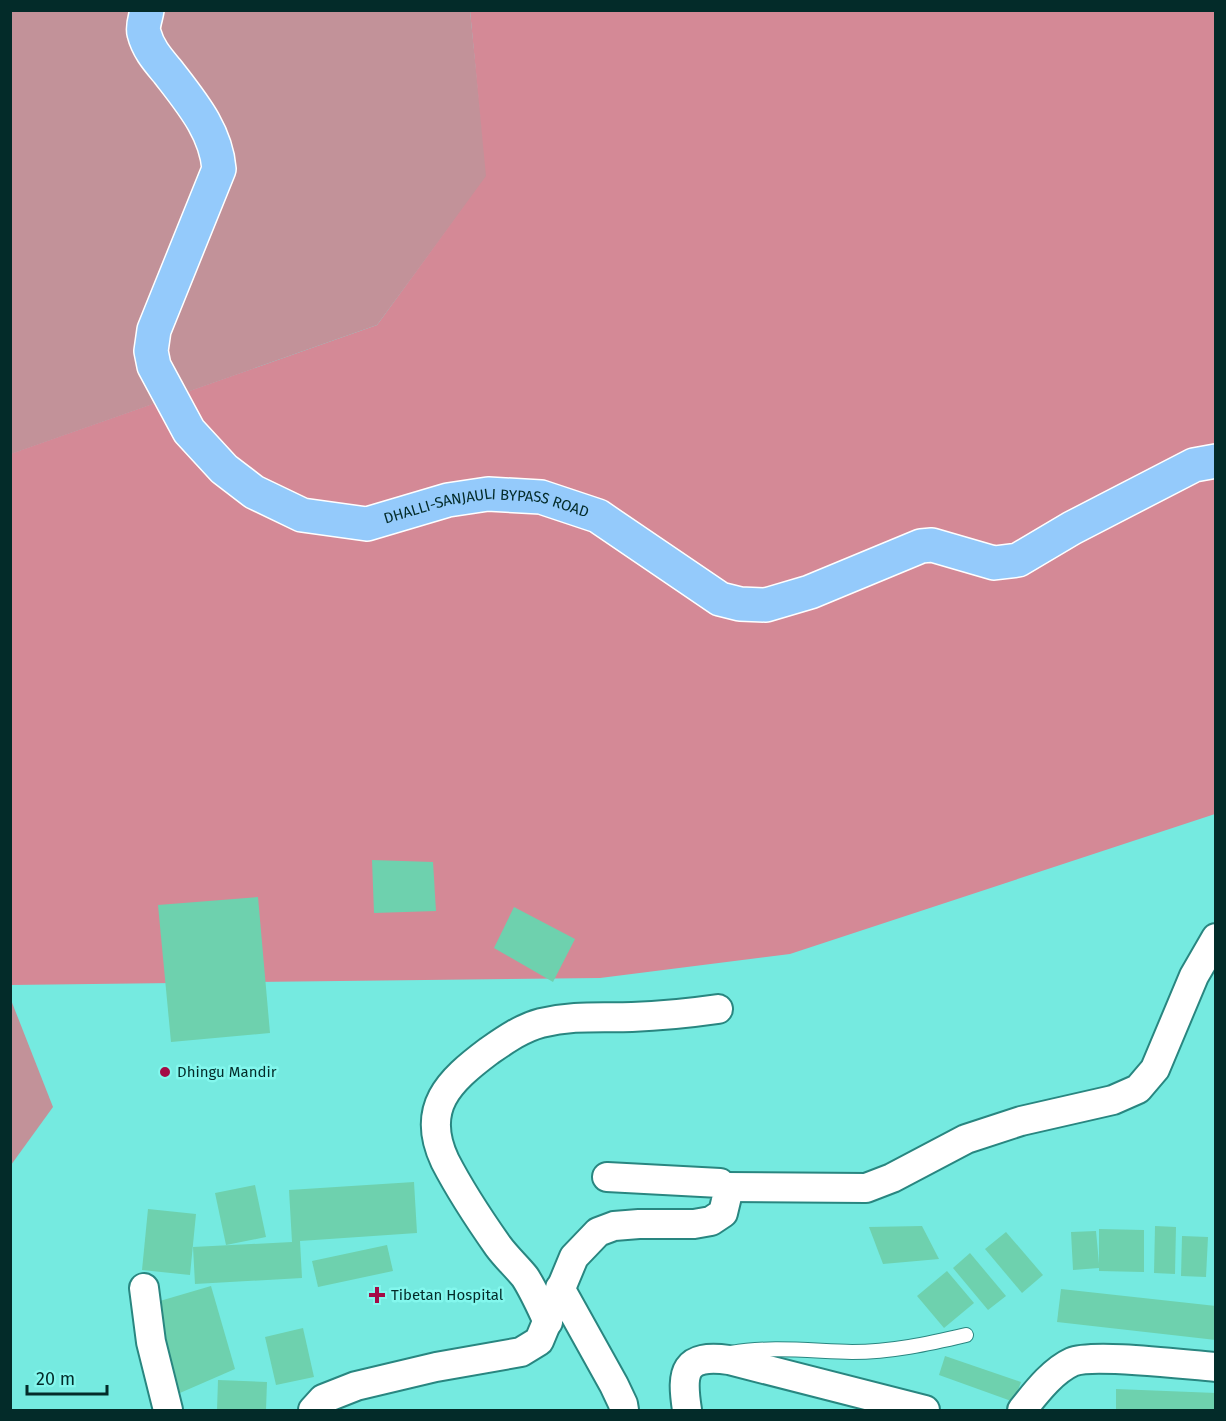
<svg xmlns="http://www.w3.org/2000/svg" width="1226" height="1421" font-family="'Fira Sans',sans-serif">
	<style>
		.green { fill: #c29299 }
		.forest { fill: #d48996 }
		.building { fill: #6ed1ae }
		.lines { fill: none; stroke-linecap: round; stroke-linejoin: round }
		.service-casing { stroke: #298680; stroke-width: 16 }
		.minor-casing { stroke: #298680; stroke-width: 32 }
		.primary-casing { stroke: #fff; stroke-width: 36 }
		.service { stroke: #fff; stroke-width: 14 }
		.minor { stroke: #fff; stroke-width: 28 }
		.primary { stroke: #94cafb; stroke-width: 33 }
		.poi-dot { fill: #a40b45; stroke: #83f7ed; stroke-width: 2 }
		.labels { text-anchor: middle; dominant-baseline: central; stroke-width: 5; stroke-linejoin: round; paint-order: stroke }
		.street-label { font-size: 15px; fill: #032b29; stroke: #83f7ed }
		.poi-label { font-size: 15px; fill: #032b29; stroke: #83f7ed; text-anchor: start }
	</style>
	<rect width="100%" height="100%" fill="#75eae0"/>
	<g class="green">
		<polygon points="10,11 470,11 487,176 377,325 11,454"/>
		<polygon points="11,1000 53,1107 11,1165 10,1165"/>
	</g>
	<polygon class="forest" points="470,11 1215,11 1215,814 790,954 600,978 11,985 10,454 377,325 486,176"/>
	<g class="building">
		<polygon points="372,860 433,862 436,911 374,913"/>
		<polygon points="258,897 270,1033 171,1042 158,905"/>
		<polygon points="514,907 575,939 553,982 494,948"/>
		<polygon points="414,1182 417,1233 300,1241 302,1278 195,1284 193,1247 292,1242 289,1190"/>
		<polygon points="255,1185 266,1237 226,1245 215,1193"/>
		<polygon points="148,1209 196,1214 190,1275 142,1270"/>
		<polygon points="922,1226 939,1259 883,1264 869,1227"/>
		<polygon points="1155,1226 1176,1227 1175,1274 1154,1273"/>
		<polygon points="1099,1229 1144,1230 1144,1272 1099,1271 1099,1268 1073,1270 1071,1232 1096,1231 1099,1264"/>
		<polygon points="1006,1232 1043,1275 1022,1293 985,1249"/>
		<polygon points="1182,1236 1208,1237 1206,1277 1181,1276"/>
		<polygon points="387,1245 393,1271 318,1287 312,1261"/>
		<polygon points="970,1253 1006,1296 988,1310 953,1268"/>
		<polygon points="947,1271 974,1303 944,1328 917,1296"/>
		<polygon points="211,1286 235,1369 173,1396 153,1303"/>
		<polygon points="1061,1289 1216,1306 1216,1340 1057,1322"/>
		<polygon points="303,1328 314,1377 276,1385 265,1337"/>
		<polygon points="945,1356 1021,1382 1014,1402 939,1375"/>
		<polygon points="218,1380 267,1382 266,1410 217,1410"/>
		<polygon points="1116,1389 1216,1393 1216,1410 1116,1410"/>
	</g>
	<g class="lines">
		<defs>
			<path id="service" d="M731,1353C770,1346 811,1351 852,1352C891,1352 928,1344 966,1335"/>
			<g id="minor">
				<polyline points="726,1187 866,1188 892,1178 966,1139 1021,1121 1113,1100 1138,1089 1155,1069 1194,976 1216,938"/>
				<polyline points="144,1288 151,1342 168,1410"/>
				<polyline points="560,1288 614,1385 623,1404 624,1410"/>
				<path d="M548,1322C541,1307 534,1291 525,1277C516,1266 506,1257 498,1246C479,1219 460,1190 445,1161C420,1108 449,1081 489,1051C505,1040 522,1028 541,1023C574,1015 599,1018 632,1017C661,1016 690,1013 718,1009"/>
				<polyline points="313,1410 323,1399 356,1386 436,1367 521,1352 539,1341 574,1257 598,1232 614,1226 639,1224 694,1224 711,1221 723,1213 728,1192 720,1183 607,1177"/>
				<path d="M687,1410C681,1371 684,1354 729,1360L925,1410"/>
				<path d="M1022,1410C1035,1394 1052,1371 1072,1362C1093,1353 1187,1365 1216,1367"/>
			</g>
			<g id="primary">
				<path id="s1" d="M147,10C146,17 142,26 144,33C148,49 158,60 168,72C191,102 216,131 219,169L154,330L151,351L154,366L189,431L224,469L254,492L302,515L367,524L448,500L488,494L541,497L598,516L720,599L740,604L766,605L810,592L921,546L932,545L994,563L1018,560L1072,528L1194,465L1216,461"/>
			</g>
		</defs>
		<use href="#service" class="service-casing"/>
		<use href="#minor" class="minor-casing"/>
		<use href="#primary" class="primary-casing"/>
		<use href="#service" class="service"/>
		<use href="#minor" class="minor"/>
		<use href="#primary" class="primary"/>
	</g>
	<g class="poi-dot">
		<circle cx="165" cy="1072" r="6"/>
		<path d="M374 1286h6v6h6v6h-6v6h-6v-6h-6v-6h6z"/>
	</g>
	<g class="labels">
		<g class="street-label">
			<text stroke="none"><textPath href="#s1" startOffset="796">DHALLI-SANJAULI BYPASS ROAD</textPath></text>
		</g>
		<g class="poi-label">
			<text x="177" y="1072">Dhingu Mandir</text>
			<text x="391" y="1295">Tibetan Hospital</text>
		</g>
	</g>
	<rect width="1226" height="1421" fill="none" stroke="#032b29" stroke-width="24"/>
	<path d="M27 1385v9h80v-9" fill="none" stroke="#032b29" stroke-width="3"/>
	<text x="36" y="1385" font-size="18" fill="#032b29" stroke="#83f7ed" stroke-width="4.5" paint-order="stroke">20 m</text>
</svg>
